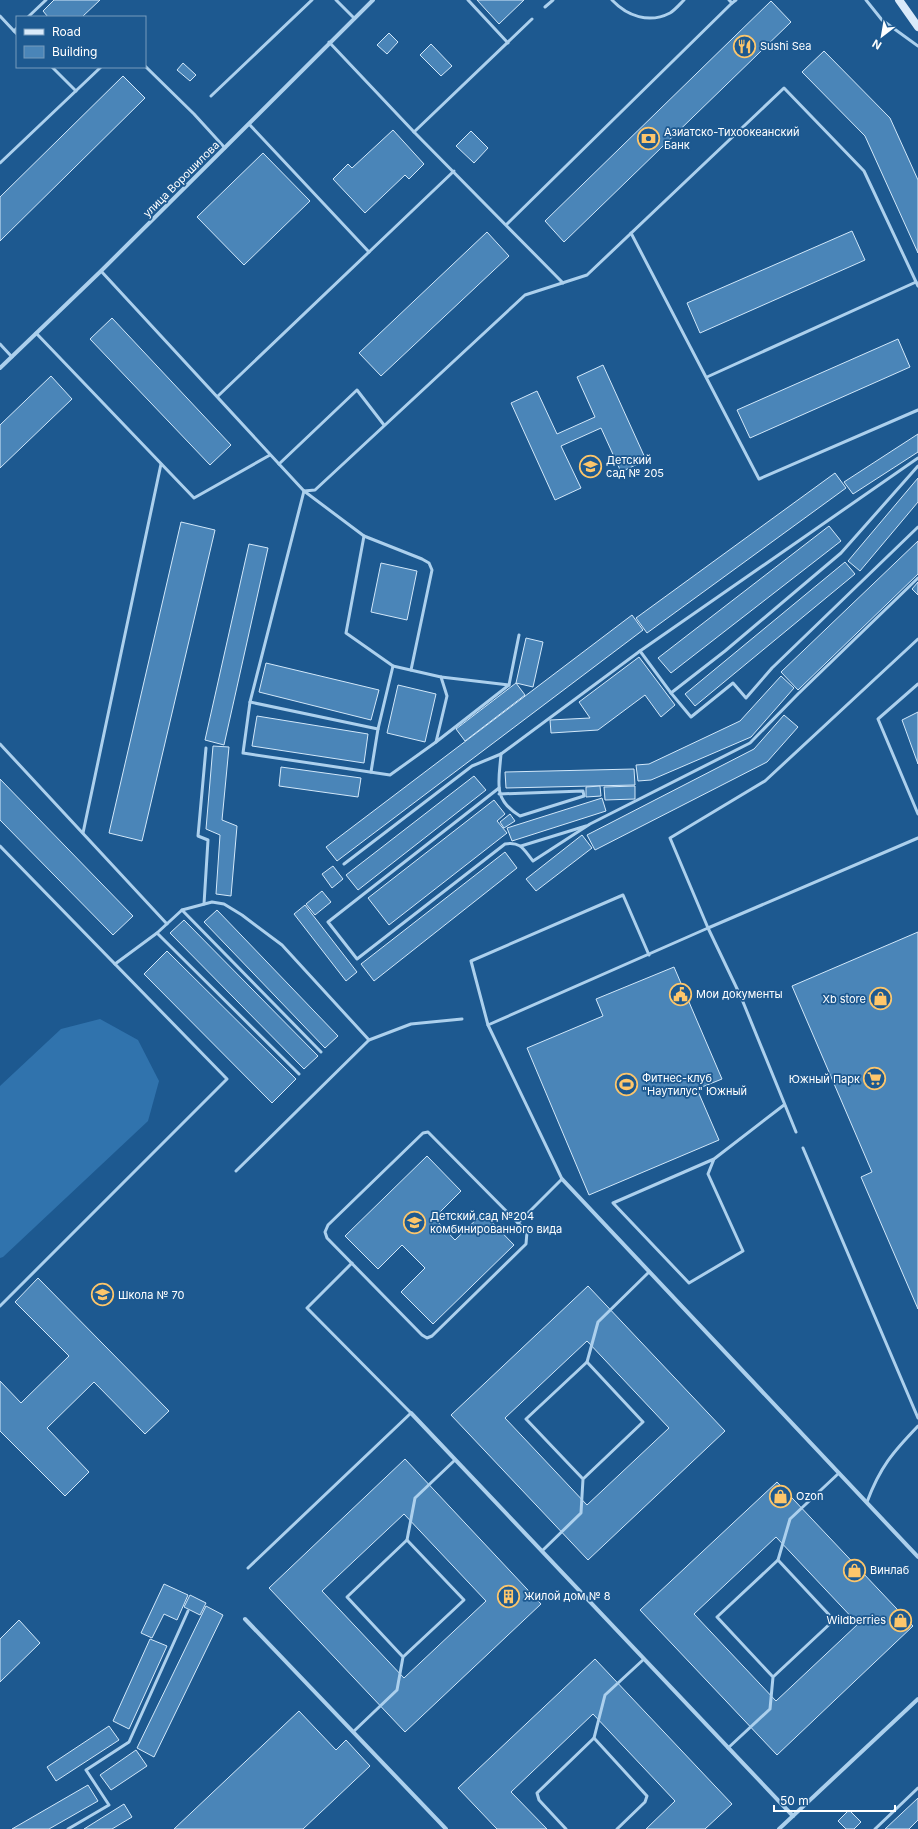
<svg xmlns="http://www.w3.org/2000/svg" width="918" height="1829" font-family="Inter,sans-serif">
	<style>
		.grass { fill: #3073ad }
		.building { fill: #4a85b8; stroke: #d2e8fa; fill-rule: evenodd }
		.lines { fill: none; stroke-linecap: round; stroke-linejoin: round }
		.service { stroke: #acd0ed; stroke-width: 3 }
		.minor { stroke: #acd0ed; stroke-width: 4 }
		.secondary { stroke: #d9eafa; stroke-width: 8 }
		.labels { text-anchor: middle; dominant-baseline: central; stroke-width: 3.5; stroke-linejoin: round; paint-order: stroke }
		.poi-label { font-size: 11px; fill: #fff; stroke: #1d5990; text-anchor: start }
		.street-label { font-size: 11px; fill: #fff; stroke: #1d5990 }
	</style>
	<rect width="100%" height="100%" fill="#1d5990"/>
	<polygon class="grass" points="100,1019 138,1040 159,1081 148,1121 3,1257 0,1258 0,1086 61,1029"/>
	<g class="building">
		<polygon points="54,0 100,0 82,17 48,17 43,11"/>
		<polygon points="477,0 524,0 499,24"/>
		<polygon points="771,1 791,22 564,242 545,221"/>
		<polygon points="389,33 398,42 387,54 377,45"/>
		<polygon points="431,44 452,66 441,76 420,55"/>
		<polygon points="824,51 890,118 918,180 918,253 865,136 802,72"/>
		<polygon points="183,63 196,75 190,81 177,70"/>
		<polygon points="123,76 145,98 0,241 0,197"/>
		<polygon points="393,130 424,164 409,179 405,175 365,213 333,179 348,164 352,168"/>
		<polygon points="471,131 488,148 474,163 456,146"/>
		<polygon points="263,153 310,201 244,265 197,217"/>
		<polygon points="852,231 865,260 700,333 687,303"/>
		<polygon points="487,232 509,256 381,376 359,353"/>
		<polygon points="112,318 231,445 210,465 90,339"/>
		<polygon points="898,339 910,367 750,438 737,410"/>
		<polygon points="603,365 646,460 621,472 601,428 561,446 581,488 555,500 511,403 537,391 557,434 595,417 577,377"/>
		<polygon points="51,376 72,399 0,468 0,425"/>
		<polygon points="918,434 918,452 853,494 844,482"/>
		<polygon points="835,473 846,488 647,633 636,618"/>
		<polygon points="918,478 918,502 860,571 848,561"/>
		<polygon points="181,522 215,530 142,841 109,833"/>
		<polygon points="829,526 841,541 671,673 658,658"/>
		<polygon points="918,541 918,574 798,690 781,672"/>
		<polygon points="249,544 268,548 224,745 205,740"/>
		<polygon points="845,562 855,574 695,706 685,694"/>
		<polygon points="381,563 417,571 407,620 371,612"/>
		<polygon points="918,582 918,595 912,589"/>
		<polygon points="632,615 643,630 337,861 326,847"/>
		<polygon points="526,638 543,642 533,687 516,683"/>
		<polygon points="639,657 675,705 661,717 645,695 598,730 551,733 550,720 590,718 579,702"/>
		<polygon points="266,663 379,690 371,720 259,692"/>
		<polygon points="781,676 794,688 751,737 651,780 638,781 636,765 649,764 740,721"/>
		<polygon points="516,683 525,695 465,741 456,729"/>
		<polygon points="398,685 436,694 425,742 387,733"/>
		<polygon points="918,712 918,764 902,720"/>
		<polygon points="784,715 798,727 767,762 595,850 587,835 754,749"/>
		<polygon points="257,716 368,734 364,763 252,746"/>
		<polygon points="213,746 229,747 222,820 237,826 231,896 216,894 220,835 206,829"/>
		<polygon points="281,767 361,778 358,797 279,786"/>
		<polygon points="634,769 635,785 506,788 505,772"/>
		<polygon points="474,776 486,790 358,890 346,875"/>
		<polygon points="0,779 133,916 113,935 0,820"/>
		<polygon points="600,786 601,796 586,797 586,787"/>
		<polygon points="635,786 635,799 605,800 604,787"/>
		<polygon points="602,798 606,811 512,841 507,828"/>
		<polygon points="494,800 505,814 497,821 507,833 389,925 368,898"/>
		<polygon points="510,814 515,821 504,828 500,822"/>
		<polygon points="582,835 592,848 536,891 526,879"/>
		<polygon points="505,852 517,868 374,981 361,964"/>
		<polygon points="333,866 343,879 332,888 322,874"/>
		<polygon points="322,891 331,902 315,915 306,904"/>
		<polygon points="305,905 357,972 346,981 294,914"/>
		<polygon points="217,910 338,1036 325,1048 204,922"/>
		<polygon points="184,920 318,1056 304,1069 170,933"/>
		<polygon points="918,932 918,1309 861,1177 872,1172 792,986"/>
		<polygon points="167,951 296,1079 272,1103 144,974"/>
		<polygon points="674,967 722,1079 697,1089 719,1140 589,1195 527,1048 603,1016 596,999"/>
		<polygon points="427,1156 461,1191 434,1218 455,1240 483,1213 514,1245 433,1324 401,1292 425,1268 402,1245 378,1269 345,1236"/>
		<polygon points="38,1278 169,1411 145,1434 94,1382 47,1428 89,1472 65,1496 0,1431 0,1381 21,1403 69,1356 15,1302"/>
		<path d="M588,1286L725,1431L588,1560L451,1415ZM587,1341L669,1428L587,1505L505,1418Z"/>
		<path d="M405,1459L541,1604L405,1732L269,1588ZM404,1514L486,1601L404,1678L322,1591Z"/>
		<path d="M777,1482L913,1626L777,1755L640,1610ZM776,1537L858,1624L776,1701L694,1614Z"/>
		<polygon points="164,1584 188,1595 177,1620 164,1614 152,1638 141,1633"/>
		<polygon points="190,1595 206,1603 200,1615 184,1607"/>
		<polygon points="206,1606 223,1615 154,1757 137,1748"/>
		<polygon points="19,1620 40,1643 0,1682 0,1639"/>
		<polygon points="150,1639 167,1646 129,1729 113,1721"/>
		<polygon points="595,1659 732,1804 705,1829 646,1829 675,1801 593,1714 511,1792 547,1829 497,1829 458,1788"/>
		<polygon points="299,1711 336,1750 346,1740 370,1766 303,1829 174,1829"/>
		<polygon points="109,1726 119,1740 56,1781 47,1767"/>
		<polygon points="136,1750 147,1766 111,1790 100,1775"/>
		<polygon points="88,1785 98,1801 49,1829 12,1829"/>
		<polygon points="918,1798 918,1820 909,1829 885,1829"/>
		<polygon points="124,1804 132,1817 112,1829 84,1829"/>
		<polygon points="849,1810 861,1822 854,1829 846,1829 838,1821"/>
	</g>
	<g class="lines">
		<g class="service">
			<polyline points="336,0 354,18"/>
			<polyline points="468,0 508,43"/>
			<path d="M612,0C627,16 649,24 670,13C675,10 680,4 684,0"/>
			<polyline points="729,0 732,3 736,0"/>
			<polyline points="866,0 882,20 918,46"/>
			<polyline points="545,7 553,0"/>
			<polyline points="0,16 14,31"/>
			<polyline points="28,17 46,0"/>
			<polyline points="17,28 14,31 17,34"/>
			<polyline points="329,42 414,132 563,283"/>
			<polyline points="145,66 194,114 225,148"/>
			<polyline points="52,67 76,91"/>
			<polyline points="211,96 312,0"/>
			<polyline points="414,132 532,19"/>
			<polyline points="0,163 101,67"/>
			<polyline points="507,224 732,3"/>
			<polyline points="631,233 759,479 918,410"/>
			<polyline points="369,252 454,171"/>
			<polyline points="101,271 279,464"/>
			<polyline points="36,333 194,498 270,455"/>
			<polyline points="0,344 12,357"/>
			<polyline points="707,377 916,282"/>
			<polyline points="218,396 369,252 249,124"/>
			<polyline points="384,425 357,390 279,464 304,491 250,702 243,753 390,775 436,742"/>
			<polyline points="304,491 315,490 525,295 587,275 784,88 864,171 918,286"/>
			<polyline points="304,491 364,536 346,633 393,666 441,677 447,696 436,742 509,685 519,635"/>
			<polyline points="364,536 422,559 429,563 432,570 411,670"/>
			<polyline points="640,651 671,693 725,651 841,553 918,466"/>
			<polyline points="441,677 509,685"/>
			<polyline points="918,684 878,719 918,814"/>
			<polyline points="671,693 691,717 733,683 746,698 772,668 918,527"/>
			<polyline points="250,702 378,729"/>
			<polyline points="0,744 167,924"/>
			<polyline points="371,772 378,729 393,666"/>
			<path d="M499,788L328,922L357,959L505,844C521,841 524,850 533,861L590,824L750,743L798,694L918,578"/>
			<path d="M499,794L583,791L584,796L520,816C492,799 499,782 501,754"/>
			<polyline points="83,833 161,464"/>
			<polyline points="0,846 227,1079 0,1306"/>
			<polyline points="521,846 586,826"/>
			<polyline points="344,864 472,766 501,754 640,651 918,458"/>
			<polyline points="204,904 208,840 198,836 206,748"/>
			<polyline points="182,910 212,902 224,904 242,915 282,945 369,1040"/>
			<polyline points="157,933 299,1074"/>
			<polyline points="115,964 157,933 182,910 321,1052"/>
			<polyline points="488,1025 708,928 670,838 765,781 918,639"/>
			<polygon points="428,1132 527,1232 526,1244 432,1336 427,1338 422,1335 327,1238 325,1232 328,1225 423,1133"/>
			<polyline points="796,1132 741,997 708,928 918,838"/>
			<polyline points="803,1148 918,1418"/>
			<polyline points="714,1159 613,1203 689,1283 743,1251 708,1174 714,1159 784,1105"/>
			<polyline points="236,1171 369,1040 411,1024 462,1019"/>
			<polyline points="518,1223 562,1179 488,1025 471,961 623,895 649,955"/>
			<polyline points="587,1362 598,1322 649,1272"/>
			<path d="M867,1502C880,1467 893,1452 918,1426"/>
			<polyline points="407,1540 415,1498 455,1460"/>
			<polyline points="542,1551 581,1513 583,1479 643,1422 587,1362 526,1419 583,1479"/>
			<polyline points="778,1560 790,1519 839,1473"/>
			<polyline points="248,1568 411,1413 307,1308 352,1263"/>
			<polyline points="353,1732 397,1690 403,1657 464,1600 407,1540 347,1597 403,1657"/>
			<polyline points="594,1738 605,1695 644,1659"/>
			<polyline points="728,1748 770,1709 773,1677 834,1620 778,1560 717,1617 773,1677"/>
			<polyline points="68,1829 109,1805 86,1770 129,1742 188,1611"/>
			<polyline points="566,1829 539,1800 537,1793 594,1738 647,1796 645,1802 617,1829"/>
			<polyline points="875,1829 918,1788"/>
		</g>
		<g class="minor">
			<polyline points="0,368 101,271 373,0"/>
			<polyline points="562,1179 918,1557"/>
			<polyline points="411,1413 793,1816"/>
			<polyline points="245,1619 446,1829"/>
			<polyline points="779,1829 918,1699"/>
		</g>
		<polyline class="secondary" points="899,0 918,27"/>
	</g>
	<defs>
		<symbol id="restaurant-ring" viewBox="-11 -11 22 22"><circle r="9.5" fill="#1d5990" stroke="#fdc66b" stroke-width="1.5"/><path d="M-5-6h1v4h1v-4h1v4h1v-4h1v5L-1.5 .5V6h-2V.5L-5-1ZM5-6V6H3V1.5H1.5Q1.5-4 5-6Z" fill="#fdc66b"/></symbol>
		<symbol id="bank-ring" viewBox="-11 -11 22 22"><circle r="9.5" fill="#1d5990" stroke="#fdc66b" stroke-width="1.5"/><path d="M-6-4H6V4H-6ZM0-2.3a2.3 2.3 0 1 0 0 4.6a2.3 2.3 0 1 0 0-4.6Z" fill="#fdc66b"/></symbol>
		<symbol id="school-ring" viewBox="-11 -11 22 22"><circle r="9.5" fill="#1d5990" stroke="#fdc66b" stroke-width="1.5"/><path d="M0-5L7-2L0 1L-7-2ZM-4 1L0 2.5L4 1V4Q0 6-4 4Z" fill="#fdc66b"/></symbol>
		<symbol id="civic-ring" viewBox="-11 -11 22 22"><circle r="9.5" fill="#1d5990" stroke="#fdc66b" stroke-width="1.5"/><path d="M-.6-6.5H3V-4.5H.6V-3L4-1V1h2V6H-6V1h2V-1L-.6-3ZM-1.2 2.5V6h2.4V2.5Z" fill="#fdc66b"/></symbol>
		<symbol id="shop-ring" viewBox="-11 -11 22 22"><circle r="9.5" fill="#1d5990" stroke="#fdc66b" stroke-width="1.5"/><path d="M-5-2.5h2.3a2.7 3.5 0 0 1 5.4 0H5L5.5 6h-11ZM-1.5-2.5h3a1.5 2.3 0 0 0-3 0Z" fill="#fdc66b"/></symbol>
		<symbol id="supermarket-ring" viewBox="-11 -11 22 22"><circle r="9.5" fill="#1d5990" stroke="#fdc66b" stroke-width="1.5"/><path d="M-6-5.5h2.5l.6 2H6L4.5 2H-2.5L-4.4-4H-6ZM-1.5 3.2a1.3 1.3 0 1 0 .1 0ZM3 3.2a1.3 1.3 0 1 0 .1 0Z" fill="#fdc66b"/></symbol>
		<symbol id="stadium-ring" viewBox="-11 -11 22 22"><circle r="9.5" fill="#1d5990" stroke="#fdc66b" stroke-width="1.5"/><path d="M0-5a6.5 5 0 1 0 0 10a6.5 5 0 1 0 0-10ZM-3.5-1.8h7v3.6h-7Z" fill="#fdc66b"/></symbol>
		<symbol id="building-ring" viewBox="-11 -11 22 22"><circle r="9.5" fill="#1d5990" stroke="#fdc66b" stroke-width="1.5"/><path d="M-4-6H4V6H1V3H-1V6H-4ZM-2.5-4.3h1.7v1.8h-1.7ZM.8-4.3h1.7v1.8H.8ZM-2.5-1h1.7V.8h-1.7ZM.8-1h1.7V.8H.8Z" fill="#fdc66b"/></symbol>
	</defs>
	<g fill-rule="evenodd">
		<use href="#restaurant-ring" x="732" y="34" width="25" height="25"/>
		<use href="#bank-ring" x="636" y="126" width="25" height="25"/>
		<use href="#school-ring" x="578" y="454" width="25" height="25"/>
		<use href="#civic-ring" x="668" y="982" width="25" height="25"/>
		<use href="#shop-ring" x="868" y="986" width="25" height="25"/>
		<use href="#supermarket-ring" x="862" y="1066" width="25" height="25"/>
		<use href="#stadium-ring" x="614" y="1072" width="25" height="25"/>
		<use href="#school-ring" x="402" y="1210" width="25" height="25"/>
		<use href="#school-ring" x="90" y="1282" width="25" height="25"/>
		<use href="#shop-ring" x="768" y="1484" width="25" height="25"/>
		<use href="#shop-ring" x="842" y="1558" width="25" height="25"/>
		<use href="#building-ring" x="496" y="1584" width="25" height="25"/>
		<use href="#shop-ring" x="888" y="1608" width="25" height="25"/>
	</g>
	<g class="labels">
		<g class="poi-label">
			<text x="760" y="46">Sushi Sea</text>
			<text x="664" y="132">Азиатско-Тихоокеанский<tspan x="664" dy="13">Банк</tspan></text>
			<text x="606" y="460">Детский<tspan x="606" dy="13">сад № 205</tspan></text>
			<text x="696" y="994">Мои документы</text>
			<text x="866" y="999" text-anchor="end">Xb store</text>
			<text x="642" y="1078">Фитнес-клуб<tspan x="642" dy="13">"Наутилус" Южный</tspan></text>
			<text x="860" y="1079" text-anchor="end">Южный Парк</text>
			<text x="430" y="1216">Детский сад №204<tspan x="430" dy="13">комбинированного вида</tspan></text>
			<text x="118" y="1295">Школа № 70</text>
			<text x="796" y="1496">Ozon</text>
			<text x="870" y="1570">Винлаб</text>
			<text x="524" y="1596">Жилой дом № 8</text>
			<text x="886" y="1620" text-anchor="end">Wildberries</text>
		</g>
		<g class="street-label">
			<text transform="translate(181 179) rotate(-45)">улица Ворошилова</text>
		</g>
	</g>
	<rect x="16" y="16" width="130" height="52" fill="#1d5990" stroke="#779bbc"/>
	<rect x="24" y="29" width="20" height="6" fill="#d9eafa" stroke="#779bbc"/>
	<text x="52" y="36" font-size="12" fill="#ffffff">Road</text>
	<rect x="24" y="46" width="20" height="12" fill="#4a85b8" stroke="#779bbc"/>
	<text x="52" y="56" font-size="12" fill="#ffffff">Building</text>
	<g transform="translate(882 36) rotate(211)" stroke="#1d5990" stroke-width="3" paint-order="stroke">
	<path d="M0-3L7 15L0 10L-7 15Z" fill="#ffffff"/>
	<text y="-6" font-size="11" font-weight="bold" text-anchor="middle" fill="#ffffff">N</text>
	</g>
	<path d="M774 1805v6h121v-6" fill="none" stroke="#ffffff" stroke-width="2"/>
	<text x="780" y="1805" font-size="12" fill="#ffffff" stroke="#1d5990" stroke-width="3" paint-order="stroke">50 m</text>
</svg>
